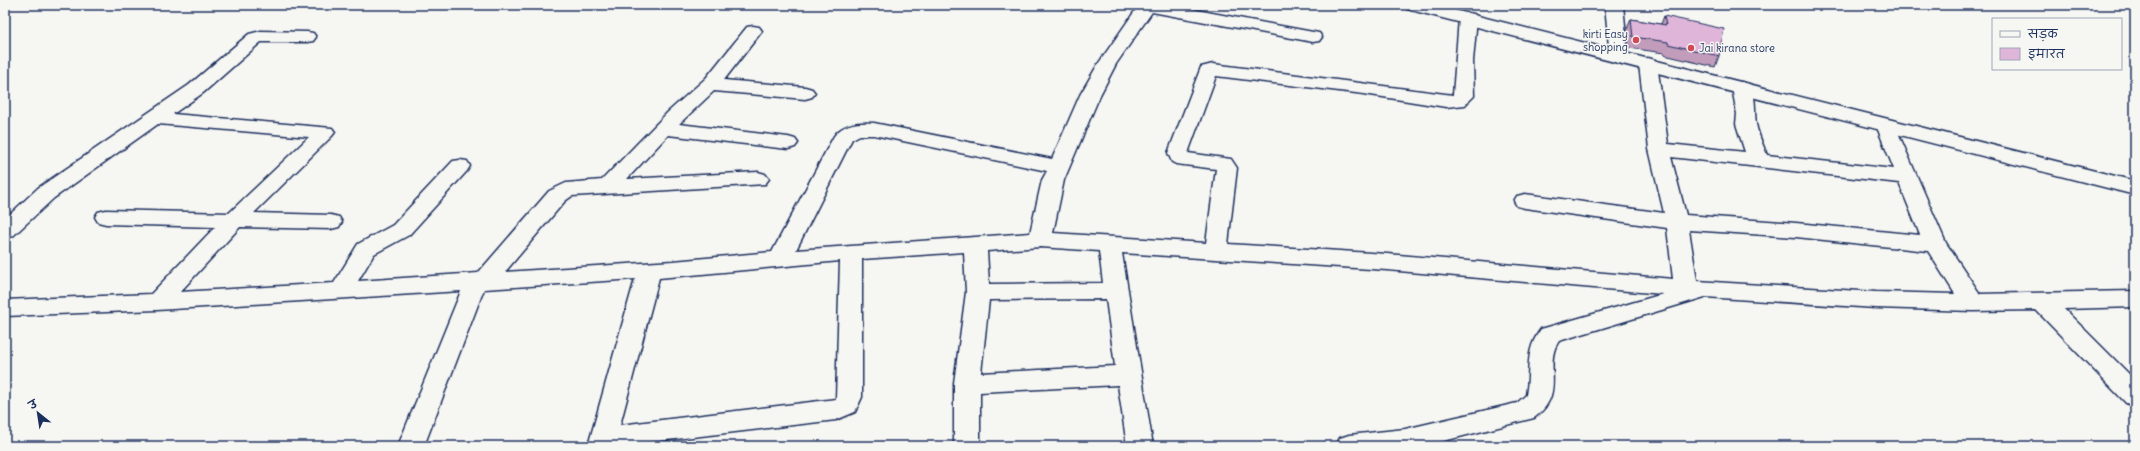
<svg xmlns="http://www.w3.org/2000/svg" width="2140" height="451" font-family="Delius,'Playpen Sans Deva',sans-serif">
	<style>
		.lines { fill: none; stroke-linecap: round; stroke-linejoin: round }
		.minor-casing { stroke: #1b2f5e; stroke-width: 3 }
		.tertiary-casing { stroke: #1b2f5e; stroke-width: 3 }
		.minor { fill: #f6f6f2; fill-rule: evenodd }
		.tertiary { fill: #f6f6f2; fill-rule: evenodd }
		.wall { fill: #c19cbb; stroke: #1b2f5e }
		.building { fill: #e0b5da; stroke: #1b2f5e }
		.poi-dot { fill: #d1495b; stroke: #f6f6f2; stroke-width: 1.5 }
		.labels { text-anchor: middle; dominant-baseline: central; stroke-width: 3; stroke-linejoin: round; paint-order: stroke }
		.poi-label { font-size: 11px; fill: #1b2f5e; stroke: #f6f6f2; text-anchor: end }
	</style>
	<rect width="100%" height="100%" fill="#f6f6f2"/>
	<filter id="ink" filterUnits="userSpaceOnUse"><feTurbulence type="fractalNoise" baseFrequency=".025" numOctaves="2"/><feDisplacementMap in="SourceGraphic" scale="8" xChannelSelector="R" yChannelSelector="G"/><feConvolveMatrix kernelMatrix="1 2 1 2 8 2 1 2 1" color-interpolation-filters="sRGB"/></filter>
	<g filter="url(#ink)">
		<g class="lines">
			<defs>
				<g id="minor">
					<path d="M1139,5H1170L1313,32L1319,33L1322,37L1319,41L1313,42L1152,12L1116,64L1100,95L1064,180L1053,233L1206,243L1216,169L1176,164L1172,162L1168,153L1201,67L1213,64L1453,95L1459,18L1462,14L1468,13L1474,14L1477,18L1473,61L1474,96L1465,105L1446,107L1364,94L1216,76L1188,153L1231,159L1237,168L1228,244L1387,254L1673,279L1667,228L1525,208L1517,206L1514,201L1517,196L1525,194L1664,213L1649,149L1639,64L1641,60L1648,58L1655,60L1657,64L1668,144L1745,152L1736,124L1737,114L1732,88L1735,84L1742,82L1749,84C1757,96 1754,111 1756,124C1758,134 1763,145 1767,155L1894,169L1876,125L1879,121L1886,119L1893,121L1946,243L1980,294L2135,291V307L2064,309L2135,380V406L2126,403L2036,310L1973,311L1876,308L1705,297L1559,341C1542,365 1568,393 1534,418L1424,446H1336L1340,438L1349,435L1405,429L1517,403L1526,395C1531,370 1524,351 1541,329L1663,294L1387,270L1122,253L1153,446H1127L1118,385L980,392V446H954V383L966,292L964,252L862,259V397L855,412L836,420L616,446H588L635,279L484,289L424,446H398L461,291L157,310L5,316V300L151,294L215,227L106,224L98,222L95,217L98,212L106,210L229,213L309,137L158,124L54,198L13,236L5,238V219L38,188L189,85L249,34L261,31L307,32L313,33L316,37L313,41L307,42H261L203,93L173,114L332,128L335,132L332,136L254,213L331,215L339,217L342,222L339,227L331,229L240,227L180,292L334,283L358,244L393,225L453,161L460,160L467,161L470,166L467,171L409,235L374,254L358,281L478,273L549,191L566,183L602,180L668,112L706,78L747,27L753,26L759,27L762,31L724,80L805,87L812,89L815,93L812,97L805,99L714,91L679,124L788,137L795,139L798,143L795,147L788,149L668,135L627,179L758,172L765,174L769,179L765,184L572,196L565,201L505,272L673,261L772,252L834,136C843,123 860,122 874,123L1052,159L1080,95L1098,64ZM860,135H874L1047,171L1042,180L1030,233L796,250L852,139ZM1671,157L1899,183L1920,235L1796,223L1686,215ZM1689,230L1796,237L1928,251L1955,294L1876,292L1697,281ZM1040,247L1099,251L1103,283L989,284L987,251ZM840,261L836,399L620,425L659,278ZM1106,299L1115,366L981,373L989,300Z"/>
					<polygon points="1605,5 1623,5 1628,57 1626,61 1619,63 1612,61 1610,57"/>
				</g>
				<polygon id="tertiary" points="1404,5 1434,5 2135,181 2135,195 1407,9"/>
			</defs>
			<use href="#minor" class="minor-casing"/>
			<use href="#tertiary" class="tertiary-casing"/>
			<use href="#minor" class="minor"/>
			<use href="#tertiary" class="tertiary"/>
		</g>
		<polygon class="wall" points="1664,16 1719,56 1715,67 1664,55 1664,53 1629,48 1627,29 1631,19 1661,24"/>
		<polygon class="building" points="1664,16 1724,29 1719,56 1668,44 1668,42 1633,37 1631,19 1666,25"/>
	</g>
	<g class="poi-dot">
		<circle cx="1636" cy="40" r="4"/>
		<circle cx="1691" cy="48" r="4"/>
	</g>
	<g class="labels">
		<g class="poi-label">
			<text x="1628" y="34">kirti Easy<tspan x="1628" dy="13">shopping</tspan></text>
			<text x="1699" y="48" text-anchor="start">Jai kirana store</text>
		</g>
	</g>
	<rect width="2140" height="451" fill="none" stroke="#f6f6f2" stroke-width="20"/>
	<rect x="10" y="10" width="2120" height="431" fill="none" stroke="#1b2f5e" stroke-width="1.5" filter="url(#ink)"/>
	<rect x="1992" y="18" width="130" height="52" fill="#f6f6f2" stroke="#9ea6b7"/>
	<rect x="2000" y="31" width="20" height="6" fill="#f6f6f2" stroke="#9ea6b7"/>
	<text x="2028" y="38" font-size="12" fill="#1b2f5e">सड़क</text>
	<rect x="2000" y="48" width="20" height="12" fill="#e0b5da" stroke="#9ea6b7"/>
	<text x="2028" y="58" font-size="12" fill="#1b2f5e">इमारत</text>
	<g transform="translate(38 413) rotate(330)" stroke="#f6f6f2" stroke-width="3" paint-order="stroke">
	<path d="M0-3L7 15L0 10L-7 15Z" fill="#1b2f5e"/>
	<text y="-6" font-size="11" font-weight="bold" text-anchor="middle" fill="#1b2f5e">उ</text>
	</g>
</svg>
